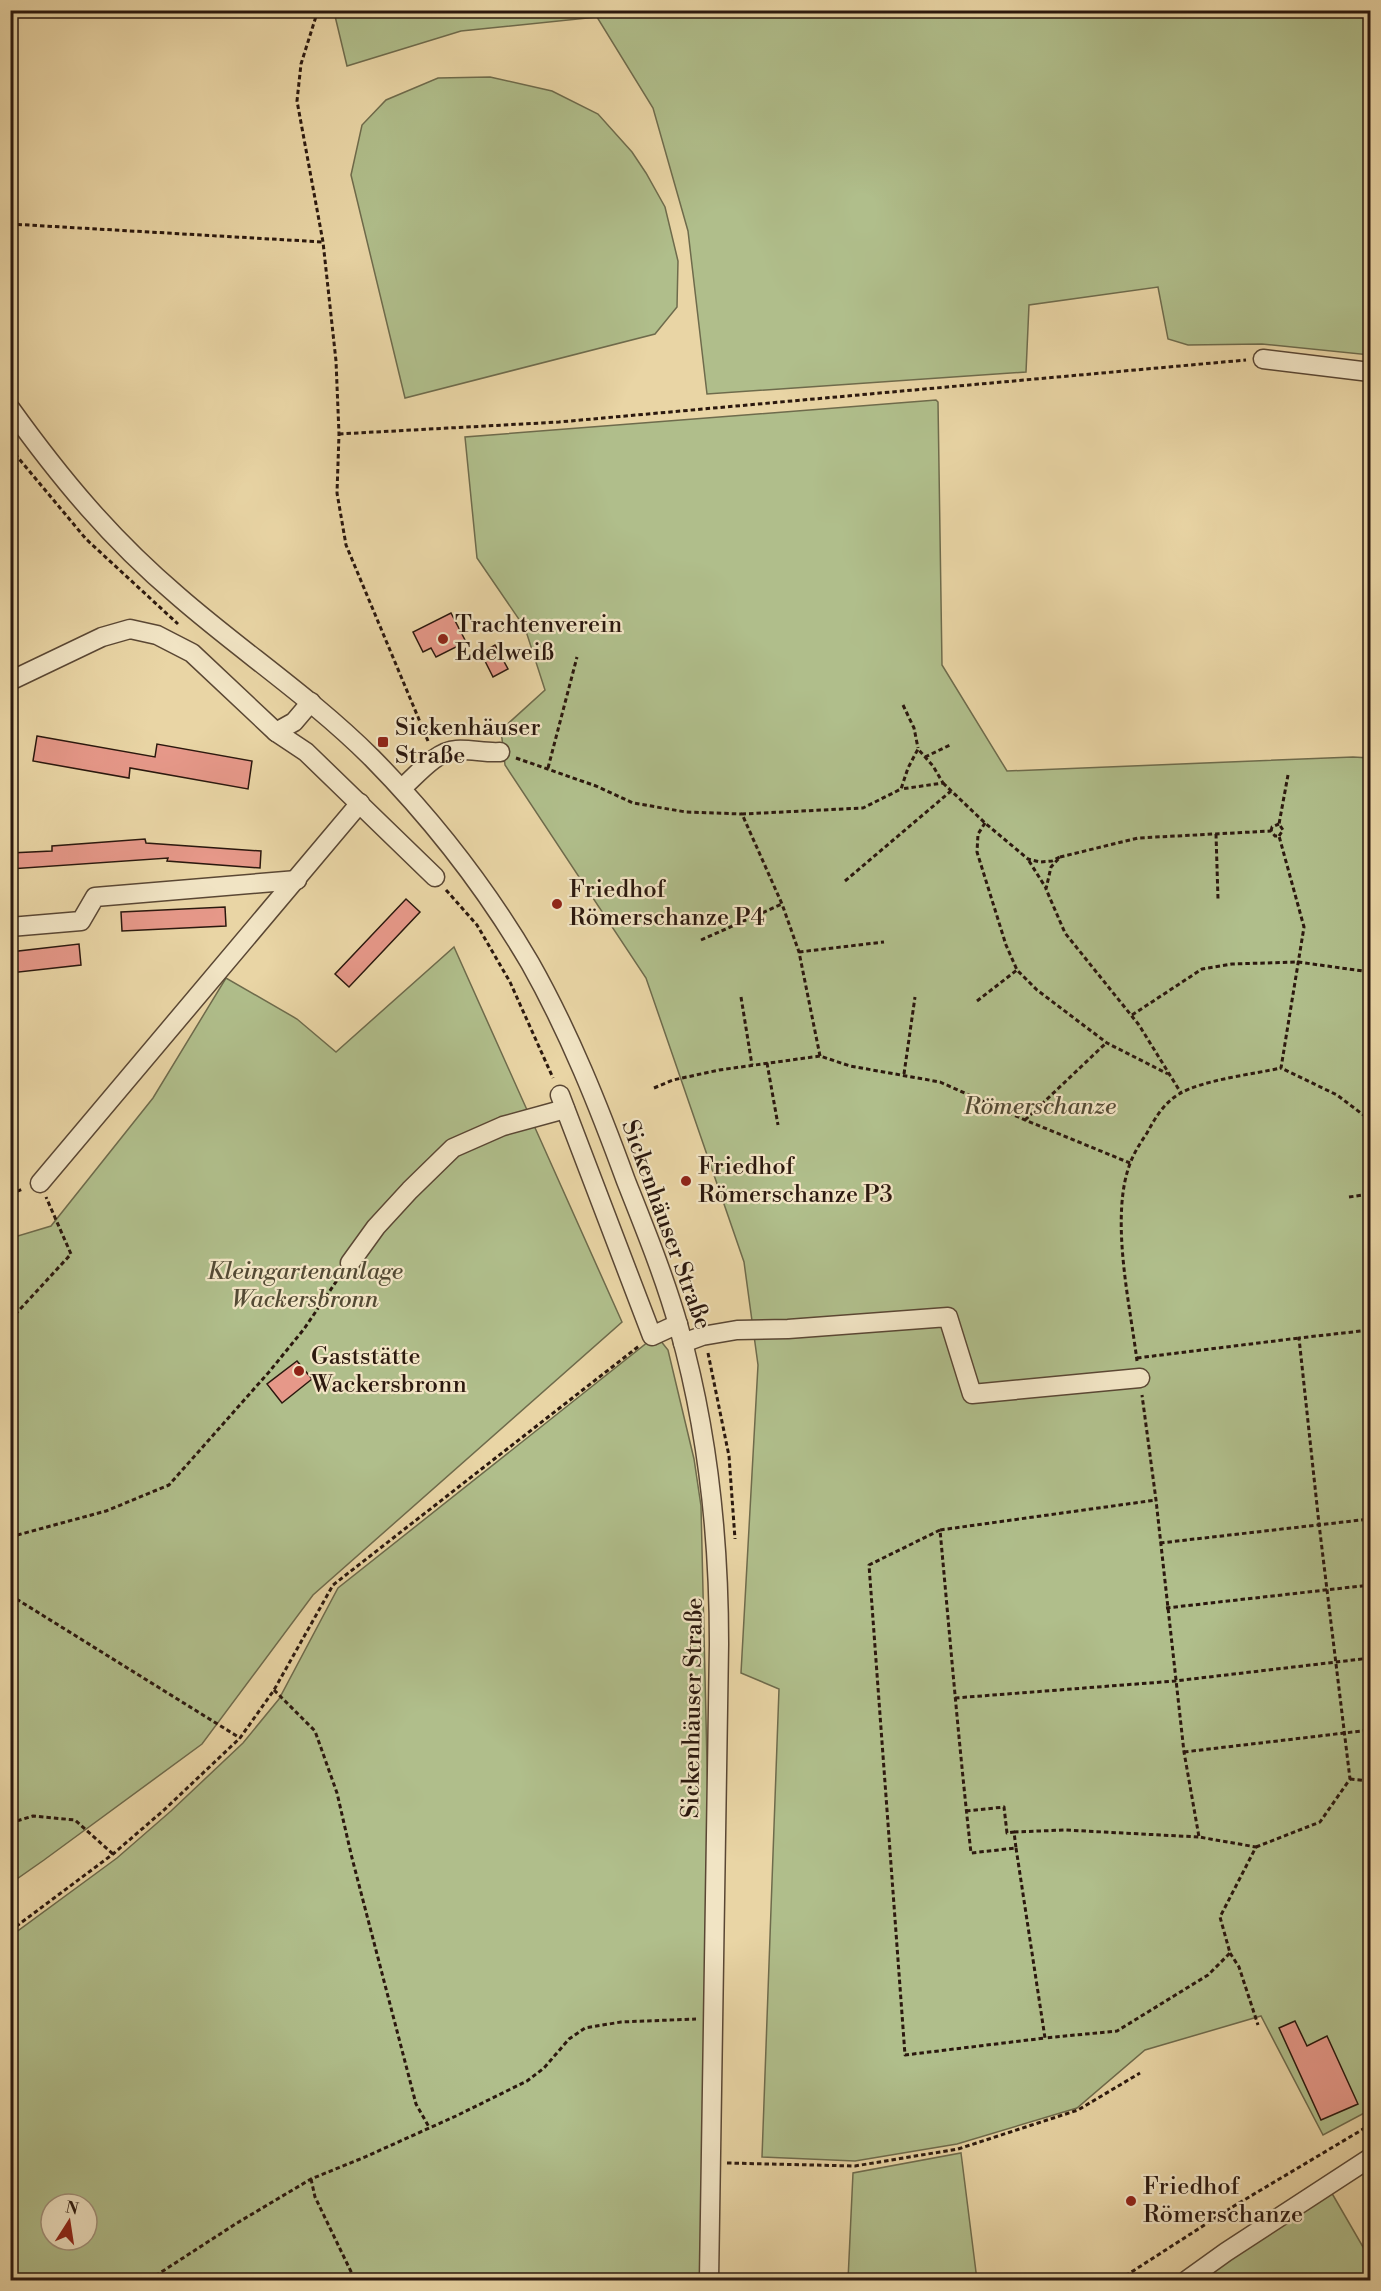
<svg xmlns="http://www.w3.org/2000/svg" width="1381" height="2291" font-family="'Libre Bodoni',serif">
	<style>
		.green { fill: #b0be8b; stroke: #6e6b4c; stroke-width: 1.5; fill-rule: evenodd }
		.building { fill: #e69889; stroke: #2b180e; stroke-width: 1.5 }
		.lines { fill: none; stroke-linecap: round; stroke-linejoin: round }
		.minor-casing { stroke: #5a4734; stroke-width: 21 }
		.path { stroke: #2b180e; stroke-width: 3; stroke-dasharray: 4.5 3; stroke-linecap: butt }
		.minor { stroke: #f1e4c4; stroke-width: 18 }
		.poi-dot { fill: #8f2418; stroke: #f1e4c4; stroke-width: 2 }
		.labels { text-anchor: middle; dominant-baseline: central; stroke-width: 4.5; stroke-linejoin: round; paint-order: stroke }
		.poi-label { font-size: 24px; fill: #2b180e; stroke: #f1e4c4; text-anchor: start }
		.park-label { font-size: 24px; font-style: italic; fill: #534a34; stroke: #f1e4c4 }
		.street-label { font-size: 24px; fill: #2b180e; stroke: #f1e4c4 }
	</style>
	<rect width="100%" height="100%" fill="#e9d5a5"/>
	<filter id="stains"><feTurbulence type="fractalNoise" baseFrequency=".00333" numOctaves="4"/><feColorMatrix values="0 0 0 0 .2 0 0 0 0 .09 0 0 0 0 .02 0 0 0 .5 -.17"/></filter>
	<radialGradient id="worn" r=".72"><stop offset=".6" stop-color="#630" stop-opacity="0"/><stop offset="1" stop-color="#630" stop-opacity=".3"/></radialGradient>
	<g class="green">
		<polygon points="338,10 1370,11 1370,355 1262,344 1188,345 1168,339 1158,287 1029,305 1026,372 707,394 688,231 653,108 597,17 461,31 347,66 335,16"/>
		<polygon points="490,77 552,91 598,114 632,152 646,173 665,207 678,261 677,307 655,334 405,398 351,175 362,125 386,100 438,78"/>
		<polygon points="936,400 938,402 942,665 1007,771 1353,757 1370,758 1370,836 1368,835 1370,837 1370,2110 1323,2135 1261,2016 1145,2050 1077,2108 957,2144 855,2161 762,2157 779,1689 741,1673 758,1365 744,1262 646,978 505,765 501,730 545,690 525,628 477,558 465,437"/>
		<polygon points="454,947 622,1322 313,1595 202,1744 44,1860 11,1883 11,1238 51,1226 153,1098 226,978 297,1019 336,1052"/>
		<path d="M660,1340L668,1350L694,1459L701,1506L713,2018L709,2280H11V1936L117,1858L171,1811L243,1743L279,1699L338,1588L648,1342ZM51,2204H87V2240H51Z"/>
		<polygon points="961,2153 977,2280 848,2280 853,2173"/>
		<polygon points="1330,2190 1370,2259 1370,2280 1188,2280"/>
	</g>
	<g class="building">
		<polygon points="451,613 466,642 436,657 431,648 423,652 413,632"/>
		<polygon points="495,645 508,669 493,677 481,653"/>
		<polygon points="37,736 155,757 157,744 252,761 248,789 130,768 129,778 33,761"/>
		<polygon points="145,839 146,843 261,851 260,868 167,861 168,858 10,869 10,853 52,851 52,846"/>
		<polygon points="406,899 420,912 349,987 335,974"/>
		<polygon points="225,907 226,926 122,931 121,912"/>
		<polygon points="79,944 81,965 10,973 10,952"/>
		<polygon points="297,1361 312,1379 282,1403 267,1384"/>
		<polygon points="1295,2021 1307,2046 1327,2036 1358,2104 1321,2120 1279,2028"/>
	</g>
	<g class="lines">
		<defs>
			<g id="minor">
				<polyline points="1263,359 1370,372"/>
				<path d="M10,408C61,479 111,539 178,596C241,651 312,698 372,758C433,820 486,888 530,963C569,1032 599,1107 626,1181C645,1229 665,1278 679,1328C708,1431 719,1536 719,1644L709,2280"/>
				<polyline points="10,681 102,637 130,629 157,635 192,653 276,732 294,722 311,702"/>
				<polyline points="276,732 306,752 435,877"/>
				<path d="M402,788C416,776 436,751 456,750C471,749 485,753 500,752"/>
				<polyline points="10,927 81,921 95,897 297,880"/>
				<polyline points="560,1095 652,1336 678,1324"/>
				<polyline points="40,1183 360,803"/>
				<polyline points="350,1263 376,1227 410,1190 453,1148 503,1126 565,1109"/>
				<polyline points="683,1343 702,1336 737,1330 788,1329 948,1317 972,1394 1140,1378"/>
				<polyline points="1187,2280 1226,2252 1370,2158"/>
			</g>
		</defs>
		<use href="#minor" class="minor-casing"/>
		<g class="path">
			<polyline points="318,10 301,64 297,101 323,242 336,361 339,434 337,493 346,545 428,741"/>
			<polyline points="10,224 323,242"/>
			<polyline points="339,434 559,422 1246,360"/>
			<polyline points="10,448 86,539 178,624"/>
			<polyline points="903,705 914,728 918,748"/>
			<polyline points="925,757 950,745"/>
			<polyline points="516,758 596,786 633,803 686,812 742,814"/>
			<polyline points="548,768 577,657"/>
			<polyline points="943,783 985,823 1028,859 1040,862 1052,861 1060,857 1051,867 1046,889 1065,933 1139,1025 1181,1093"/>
			<polyline points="985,823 978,834 977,852 1006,945 1017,970 1037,990 1107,1043 1168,1074"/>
			<polyline points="1271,831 1272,827 1279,824"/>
			<polyline points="1216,834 1218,899"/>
			<polyline points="1279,836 1283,830 1279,824 1288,775"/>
			<polyline points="1060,857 1138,838 1271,831 1275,836 1279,836 1304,927 1281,1068 1337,1095 1370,1120"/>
			<polyline points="1029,861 1046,888"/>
			<polyline points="845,881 951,791"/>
			<polyline points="446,890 477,925 510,982 553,1078"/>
			<polyline points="701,940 782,904"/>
			<polyline points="799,952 884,942"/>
			<polyline points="741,997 752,1065"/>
			<polyline points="977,1001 1017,970"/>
			<polyline points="1132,1015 1202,969 1232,964 1298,962 1370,972"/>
			<polyline points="820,1056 799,952 782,904 742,814 863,808 901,789 908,768 918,749 933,766 943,783 901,789"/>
			<polyline points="767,1063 778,1125"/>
			<polyline points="904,1074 915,997"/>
			<polyline points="654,1088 673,1080 719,1070 820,1056 850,1066 940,1082 1025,1120 1130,1163"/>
			<polyline points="1025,1120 1106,1043"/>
			<polyline points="10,1194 23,1189"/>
			<polyline points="1349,1197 1370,1194"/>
			<polyline points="10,1320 71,1254 46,1197"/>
			<polyline points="708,1353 729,1456 735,1539"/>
			<polyline points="1137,1358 1299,1338"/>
			<path d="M1137,1361C1130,1304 1109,1215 1131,1161C1135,1151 1141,1142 1147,1133C1155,1118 1164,1103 1179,1094C1202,1080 1254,1074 1281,1068"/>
			<polyline points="940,1530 869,1565 905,2055 1045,2038"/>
			<polyline points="10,1537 106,1511 169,1485 269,1372 304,1329 340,1276"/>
			<polyline points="1160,1543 1370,1519"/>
			<polyline points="10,1595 240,1738"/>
			<polyline points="1166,1608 1370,1585"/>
			<polyline points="274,1690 315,1731 337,1793 352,1858 416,2104 429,2127"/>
			<polyline points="955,1698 1175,1681 1370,1658"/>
			<polyline points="1184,1752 1370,1730"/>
			<polyline points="1350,1779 1370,1781"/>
			<path d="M966,1811L1004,1807L1007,1833L1014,1832L1016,1848L971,1853C959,1746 950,1638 940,1530L1156,1500"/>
			<polyline points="10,1823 33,1816 75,1820 113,1854"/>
			<polyline points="1014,1832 1065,1830 1199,1837"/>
			<polyline points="1256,1847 1320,1822 1350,1779 1319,1524 1299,1338 1370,1330"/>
			<polyline points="1016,1848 1045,2038 1117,2031 1208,1975 1230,1953 1220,1917 1256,1847 1199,1837 1184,1752 1156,1500 1142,1395"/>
			<polyline points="10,1931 113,1854 164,1810 240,1738 274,1690 333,1585 639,1346"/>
			<polyline points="1230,1953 1239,1967 1258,2025"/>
			<polyline points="727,2163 855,2166 958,2149 1078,2110 1140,2073"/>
			<polyline points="311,2179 315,2197 355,2280"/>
			<polyline points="149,2280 237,2223 311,2179 365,2157 456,2116 527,2081 544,2068 569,2039 585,2028 621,2022 696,2019"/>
			<polyline points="1119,2280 1234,2206 1370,2125"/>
		</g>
		<use href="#minor" class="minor"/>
	</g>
	<g class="poi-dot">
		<circle cx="443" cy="639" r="6"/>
		<rect x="377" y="736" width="12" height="12" rx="3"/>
		<circle cx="557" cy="904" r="6"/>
		<circle cx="686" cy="1181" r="6"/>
		<circle cx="299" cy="1371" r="6"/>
		<circle cx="1131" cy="2201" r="6"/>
	</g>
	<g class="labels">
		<g class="poi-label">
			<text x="455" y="625">Trachtenverein<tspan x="455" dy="28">Edelweiß</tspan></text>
			<text x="395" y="728">Sickenhäuser<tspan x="395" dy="28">Straße</tspan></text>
			<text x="569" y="890">Friedhof<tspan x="569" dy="28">Römerschanze P4</tspan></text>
			<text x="698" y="1167">Friedhof<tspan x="698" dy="28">Römerschanze P3</tspan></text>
			<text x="311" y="1357">Gaststätte<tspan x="311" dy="28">Wackersbronn</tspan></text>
			<text x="1143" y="2187">Friedhof<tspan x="1143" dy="28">Römerschanze</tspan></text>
		</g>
		<g class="park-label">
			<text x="1040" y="1107">Römerschanze</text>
			<text x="305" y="1272">Kleingartenanlage<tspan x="305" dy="28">Wackersbronn</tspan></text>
		</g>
		<g class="street-label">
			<text transform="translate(666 1225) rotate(70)">Sickenhäuser Straße</text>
			<text transform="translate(693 1708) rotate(-89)">Sickenhäuser Straße</text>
		</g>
	</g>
	<rect width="1381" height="2291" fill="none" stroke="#e9d5a5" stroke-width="36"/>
	<rect x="12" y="12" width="1357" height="2267" fill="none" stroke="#2b180e" stroke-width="3"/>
	<rect x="18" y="18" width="1345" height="2255" fill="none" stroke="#2b180e" stroke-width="1.5"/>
	<g transform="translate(69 2222) rotate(12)"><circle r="28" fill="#f1e4c4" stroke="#a2927b" stroke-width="1.5"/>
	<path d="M0-4.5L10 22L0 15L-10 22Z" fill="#8f2418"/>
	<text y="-9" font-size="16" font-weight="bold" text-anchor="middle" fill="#2b180e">N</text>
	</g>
	<rect width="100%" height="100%" filter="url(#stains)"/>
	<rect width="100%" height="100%" fill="url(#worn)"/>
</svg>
